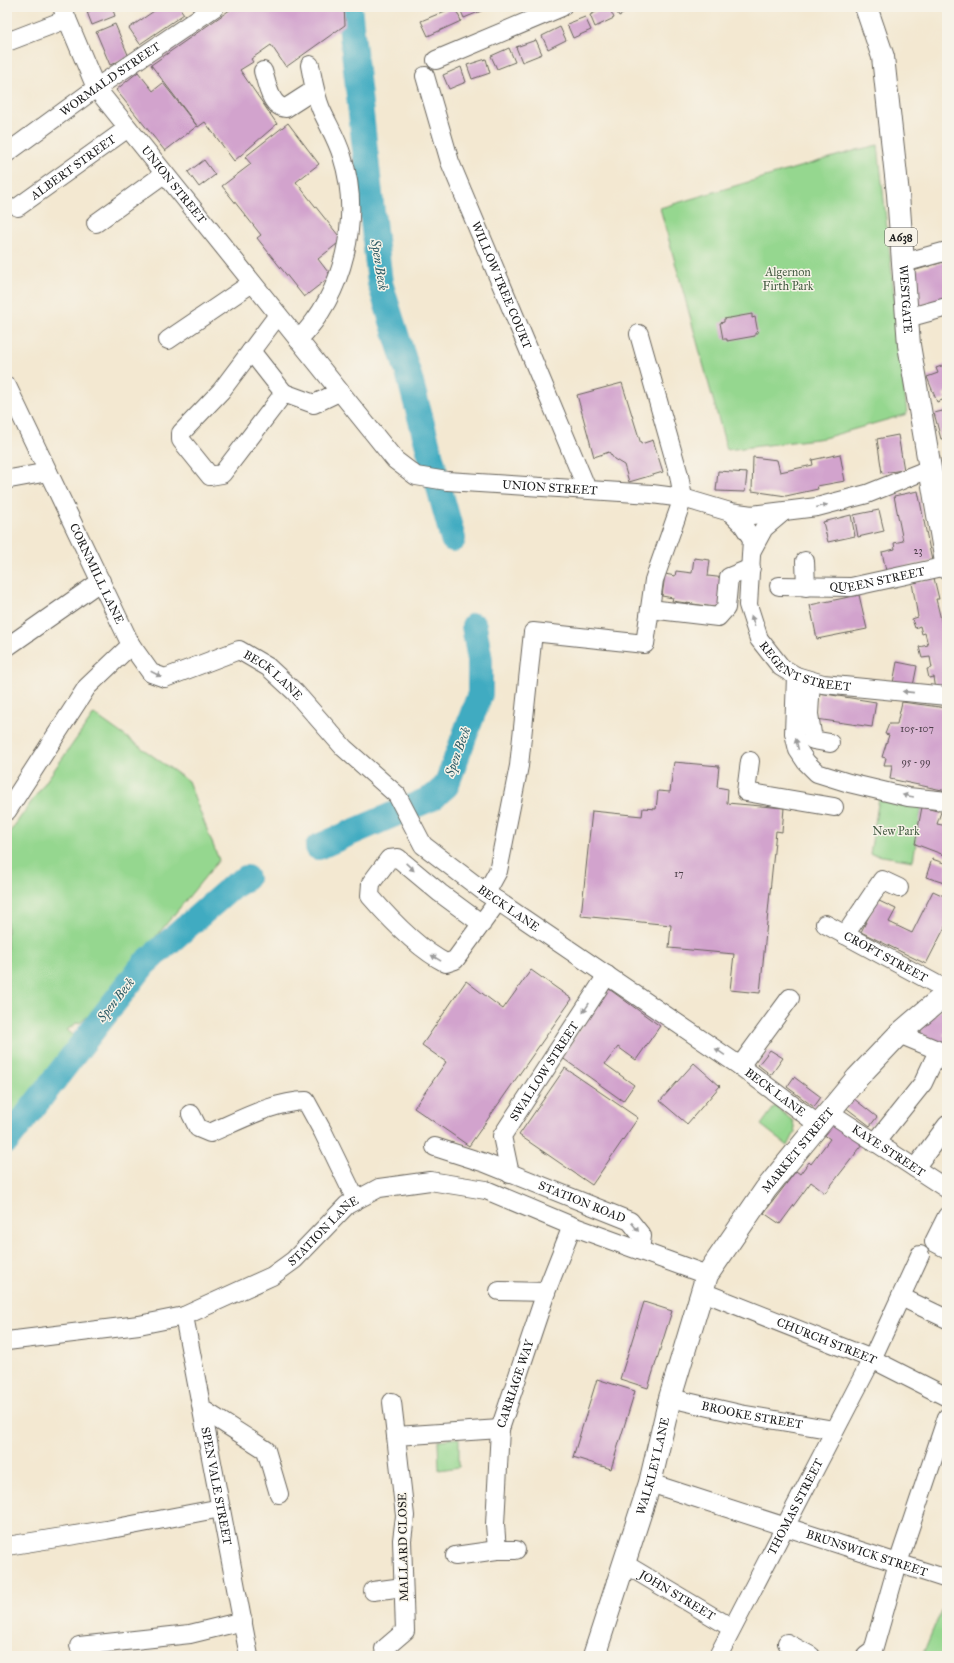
<svg xmlns="http://www.w3.org/2000/svg" width="954" height="1663" font-family="'IM FELL Great Primer',serif">
	<style>
		.green { fill: #95d78f; stroke: #587a56 }
		.lines { fill: none; stroke-linecap: round; stroke-linejoin: round }
		.river { stroke: #41abc1; stroke-width: 26 }
		.building { fill: #d2a3cd }
		.minor-casing { stroke: #67635b; stroke-width: 20 }
		.major-casing { stroke: #67635b; stroke-width: 24 }
		.minor { stroke: #fff; stroke-width: 18 }
		.major { stroke: #fff; stroke-width: 22 }
		.oneway { fill: #999 }
		.labels { text-anchor: middle; dominant-baseline: central; stroke-width: 3; stroke-linejoin: round; paint-order: stroke }
		.number-label { font-size: 10px; fill: #4a3e48 }
		.shield { fill: #f7f3e8; stroke: #5e5c59; stroke-width: 1 }
		.shield-label { font-size: 11px; font-weight: bold; fill: #1c1c1c }
		.street-label { font-size: 12px; fill: #1c1c1c; stroke: #f7f3e8 }
		.park-label { font-size: 12px; fill: #465d44; stroke: #f7f3e8 }
		.water-label { font-size: 13px; font-style: italic; fill: #2d5c66; stroke: #f7f3e8 }
	</style>
	<rect width="100%" height="100%" fill="#f7f3e8"/>
	<filter id="ink" filterUnits="userSpaceOnUse"><feTurbulence type="fractalNoise" baseFrequency=".025" numOctaves="2"/><feDisplacementMap in="SourceGraphic" scale="8" xChannelSelector="R" yChannelSelector="G"/><feConvolveMatrix kernelMatrix="1 2 1 2 8 2 1 2 1" color-interpolation-filters="sRGB"/></filter>
	<filter id="wash" filterUnits="userSpaceOnUse"><feTurbulence type="fractalNoise" baseFrequency=".012" numOctaves="4" result="noise"/><feDisplacementMap in="SourceGraphic" scale="16" xChannelSelector="R" yChannelSelector="G"/><feGaussianBlur stdDeviation="0.9" result="paint"/><feColorMatrix in="noise" values="0 0 0 0 0 0 0 0 0 0 0 0 0 0 0 0 0 1.4 0 .05"/><feComposite in="paint" operator="in"/></filter>
	<g filter="url(#wash)">
		<rect width="100%" height="100%" fill="#f3e8d1"/>
		<g class="green">
			<polygon points="878,145 907,414 824,438 727,450 660,208 857,150"/>
			<polygon points="94,714 188,781 219,860 98,1007 80,1023 78,1022 67,1030 83,1043 7,1155 7,836"/>
			<polygon points="879,798 922,807 913,861 870,854"/>
			<polygon points="775,1106 793,1121 795,1132 788,1146 761,1125"/>
			<polygon points="459,1438 459,1467 439,1470 438,1440"/>
			<polygon points="947,1596 947,1656 922,1656"/>
		</g>
		<g class="lines">
			<g class="river">
				<polyline points="349,7 380,283 409,376 453,539"/>
				<polyline points="318,847 432,798 446,786 480,694 480,660 474,626"/>
				<polyline points="7,1141 144,964 232,887 246,878"/>
			</g>
		</g>
		<g id="blocks">
			<g class="building">
				<polygon points="99,7 112,7 115,16 92,25 87,12"/>
				<polygon points="160,7 179,7 184,14 140,44 129,28"/>
				<polygon points="234,7 344,7 345,25 286,67 271,45 251,59 253,62 240,70 277,124 234,161 205,122 198,127 151,65"/>
				<polygon points="455,7 461,21 428,36 421,21"/>
				<polygon points="459,7 491,7 464,18"/>
				<polygon points="606,7 609,7 614,18 595,27 590,15"/>
				<polygon points="614,7 636,7 619,16"/>
				<polygon points="585,17 591,30 573,38 567,24"/>
				<polygon points="115,24 129,57 110,65 96,32"/>
				<polygon points="560,27 566,40 548,49 542,36"/>
				<polygon points="536,40 542,54 522,62 516,47"/>
				<polygon points="509,48 515,62 497,69 491,56"/>
				<polygon points="486,59 490,73 472,79 467,65"/>
				<polygon points="461,67 466,82 449,89 443,75"/>
				<polygon points="138,72 153,91 163,83 197,126 165,151 116,90"/>
				<polygon points="288,123 319,164 296,182 342,240 318,259 331,276 304,297 257,238 261,235 222,186 251,164 245,157"/>
				<polygon points="204,160 215,175 199,187 188,172"/>
				<polygon points="947,261 947,298 914,308 913,271"/>
				<polygon points="752,314 752,318 755,317 758,333 755,333 755,336 727,341 727,339 723,339 720,323 724,322 724,319"/>
				<polygon points="947,364 947,392 943,394 945,399 937,402 927,377 938,373 936,368"/>
				<polygon points="622,383 641,444 653,440 663,472 629,482 624,465 614,459 609,452 594,457 577,395"/>
				<polygon points="947,410 947,438 941,439 934,413"/>
				<polygon points="898,435 904,470 882,473 877,439"/>
				<polygon points="840,454 845,481 817,486 818,489 786,496 752,491 753,457 777,460 780,472 813,465 812,460"/>
				<polygon points="718,471 747,473 745,492 716,491"/>
				<polygon points="918,491 932,561 886,571 882,552 895,549 894,543 903,541 894,496"/>
				<polygon points="879,510 884,531 858,537 854,515"/>
				<polygon points="851,515 855,536 828,542 823,522"/>
				<polygon points="694,558 710,560 708,576 725,578 721,608 672,601 673,598 662,596 665,574 675,576 676,571 692,573"/>
				<polygon points="934,578 939,599 936,599 943,628 945,627 947,634 947,692 936,690 934,677 929,678 927,669 932,668 930,657 922,658 919,647 928,645 925,633 922,634 920,626 915,628 912,619 918,617 912,583"/>
				<polygon points="859,595 867,629 817,639 810,605"/>
				<polygon points="897,662 917,666 913,686 893,683"/>
				<polygon points="819,693 876,702 872,727 816,719"/>
				<polygon points="902,702 947,708 947,791 890,779 892,765 884,765 886,758 882,757 889,735 885,734 889,724 897,724"/>
				<polygon points="674,762 719,766 717,787 728,789 727,803 784,808 782,832 776,831 760,993 730,990 734,954 669,948 671,925 581,916 592,811 642,816 643,808 656,809 658,791 670,792"/>
				<polygon points="922,807 941,812 937,824 947,826 947,856 915,844"/>
				<polygon points="932,859 947,864 947,884 926,877"/>
				<polygon points="933,891 946,897 947,894 947,923 926,964 861,932 877,900 896,909 889,922 912,933"/>
				<polygon points="531,970 572,999 469,1146 414,1108 446,1062 422,1045 466,981 503,1009"/>
				<polygon points="609,989 660,1026 636,1060 618,1047 605,1064 634,1085 623,1101 561,1057"/>
				<polygon points="947,1005 947,1031 943,1035 947,1036 947,1046 921,1035 921,1026"/>
				<polygon points="770,1050 783,1058 771,1075 758,1065"/>
				<polygon points="694,1063 720,1086 687,1124 660,1101"/>
				<polygon points="565,1068 638,1118 592,1185 519,1135"/>
				<polygon points="794,1077 821,1097 814,1107 787,1087"/>
				<polygon points="853,1098 877,1117 870,1126 845,1107"/>
				<polygon points="833,1121 863,1144 825,1193 811,1182 780,1224 764,1213 796,1171 800,1174 809,1162 811,1164 830,1139 823,1134"/>
				<polygon points="644,1302 672,1311 648,1388 620,1379"/>
				<polygon points="597,1379 635,1391 611,1469 573,1457"/>
			</g>
		</g>
	</g>
	<g filter="url(#ink)">
		<use href="#blocks" fill-opacity="0" stroke="#67635b" stroke-width="1"/>
		<g class="lines">
			<defs>
				<g id="minor">
					<path id="s1" d="M62,7L96,88L395,460L416,476L447,481L652,494L683,498L730,512L752,515L817,507L867,494L929,469"/>
					<polyline points="7,42 67,19"/>
					<polyline points="436,60 562,7"/>
					<path d="M263,71C267,83 270,107 286,108L314,90"/>
					<path id="s2" d="M425,76L450,162L587,489"/>
					<path id="s3" d="M7,153L96,88L215,7"/>
					<path id="s4" d="M18,207L128,128"/>
					<polyline points="96,223 164,174"/>
					<polyline points="903,263 947,251"/>
					<polyline points="278,315 221,391 181,433 181,440 210,476 222,474 284,393 314,404 339,392"/>
					<polyline points="907,318 947,307"/>
					<polyline points="168,340 252,283"/>
					<path d="M298,340C344,294 362,218 342,156C337,139 328,125 321,109C315,95 313,80 310,65"/>
					<polyline points="251,351 284,393"/>
					<path id="s5" d="M7,386L131,645L151,673L165,678L239,650L268,667L295,692L344,748L397,795L423,845L486,893L740,1066L819,1125"/>
					<polyline points="7,477 10,479 48,472"/>
					<path id="s6" d="M730,512L743,525L752,539L748,605L759,639L781,667L796,676L823,684L947,696"/>
					<polyline points="752,550 764,528 783,512"/>
					<polyline points="805,561 806,587"/>
					<path id="s7" d="M779,586L851,587L947,566"/>
					<polyline points="650,609 718,617 726,608 729,577 751,568"/>
					<polyline points="7,647 101,581"/>
					<polyline points="796,676 794,733 798,750 806,762 817,773 849,783 908,797 947,801"/>
					<polyline points="811,681 809,714 813,740 830,743"/>
					<polyline points="750,761 746,792 834,807"/>
					<polyline points="7,811 87,687 131,645"/>
					<polyline points="486,893 498,871 519,766 533,632 645,644 654,580 683,498 679,475 639,334"/>
					<path d="M482,924L440,893L398,858L389,859L371,883L370,896C389,918 420,950 446,963L455,960L498,901"/>
					<path id="s8" d="M825,924L947,990"/>
					<polyline points="845,935 882,880 899,888"/>
					<polyline points="899,1034 947,1054"/>
					<polyline points="740,1066 790,998"/>
					<path id="s9" d="M829,1112L947,1189"/>
					<path d="M191,1114L198,1128L210,1133C238,1121 275,1101 306,1101L323,1132L356,1200"/>
					<polyline points="875,1143 923,1083 938,1051"/>
					<path id="s10" d="M435,1147L485,1163L630,1221L642,1236L640,1250"/>
					<polyline points="915,1168 947,1125"/>
					<path id="s11" d="M510,1174L502,1136L607,975"/>
					<polyline points="947,1216 934,1242 947,1249"/>
					<polyline points="499,1291 546,1292"/>
					<path id="s12" d="M703,1292L872,1359L947,1397"/>
					<polyline points="901,1297 947,1319"/>
					<path id="s13" d="M184,1316L249,1656"/>
					<path id="s14" d="M7,1341L139,1325L184,1316L272,1276L294,1260L347,1205L379,1188L430,1181L486,1190L572,1226L707,1275"/>
					<path id="s15" d="M670,1398L740,1414L834,1430"/>
					<polyline points="392,1402 396,1436"/>
					<polyline points="202,1409 266,1450 279,1494"/>
					<path id="s16" d="M650,1483L947,1579"/>
					<polyline points="7,1546 106,1530 221,1508"/>
					<path id="s17" d="M497,1550L495,1524L500,1429L546,1292L572,1226"/>
					<polyline points="455,1556 497,1550 516,1550"/>
					<path id="s18" d="M623,1563L732,1628"/>
					<polyline points="373,1591 403,1587"/>
					<polyline points="787,1643 811,1656"/>
					<polyline points="79,1646 190,1634 243,1621"/>
					<polyline points="384,1649 405,1631 402,1540 405,1516 396,1436 500,1429"/>
					<path id="s19" d="M718,1656L872,1359L920,1255"/>
					<polyline points="866,1656 873,1651 898,1563 947,1417"/>
				</g>
				<g id="major">
					<path id="s20" d="M866,7L883,57L898,194L909,345L947,568"/>
					<path id="s21" d="M594,1656L650,1483L670,1398L707,1275L766,1189L857,1078L899,1034L947,993"/>
				</g>
			</defs>
			<use href="#minor" class="minor-casing"/>
			<use href="#major" class="major-casing"/>
			<use href="#minor" class="minor"/>
			<use href="#major" class="major"/>
		</g>
		<defs><path id="oneway-solid" d="M-6-.8H1V-3.2L6.5 0L1 3.2V.8H-6Z"/></defs>
		<g class="oneway">
			<use href="#oneway-solid" transform="translate(822 506) rotate(-14)"/>
			<use href="#oneway-solid" transform="translate(753 621) rotate(-108)"/>
			<use href="#oneway-solid" transform="translate(156 674) rotate(27)"/>
			<use href="#oneway-solid" transform="translate(908 692) rotate(-174)"/>
			<use href="#oneway-solid" transform="translate(797 744) rotate(-104)"/>
			<use href="#oneway-solid" transform="translate(908 796) rotate(-170)"/>
			<use href="#oneway-solid" transform="translate(410 867) rotate(43)"/>
			<use href="#oneway-solid" transform="translate(436 958) rotate(-149)"/>
			<use href="#oneway-solid" transform="translate(586 1008) rotate(123)"/>
			<use href="#oneway-solid" transform="translate(720 1052) rotate(-145)"/>
			<use href="#oneway-solid" transform="translate(635 1227) rotate(52)"/>
		</g>
	</g>
	<g class="labels">
		<g class="number-label">
			<text x="918" y="551">23</text>
			<text x="917" y="729">105-107</text>
			<text x="916" y="762">95 - 99</text>
			<text x="679" y="874">17</text>
		</g>
		<rect class="shield" x="885" y="228" width="32" height="18" rx="3"/>
		<g class="shield-label">
			<text x="901" y="237">A638</text>
		</g>
		<g class="street-label">
			<text stroke="none"><textPath href="#s3" startOffset="127">WORMALD STREET</textPath></text>
			<text stroke="none"><textPath href="#s4" startOffset="68">ALBERT STREET</textPath></text>
			<text stroke="none"><textPath href="#s1" startOffset="212">UNION STREET</textPath></text>
			<text stroke="none"><textPath href="#s2" startOffset="223">WILLOW TREE COURT</textPath></text>
			<text stroke="none"><textPath href="#s20" startOffset="296">WESTGATE</textPath></text>
			<text stroke="none"><textPath href="#s1" startOffset="726">UNION STREET</textPath></text>
			<text stroke="none"><textPath href="#s5" startOffset="208">CORNMILL LANE</textPath></text>
			<text stroke="none"><textPath href="#s7" startOffset="99">QUEEN STREET</textPath></text>
			<text stroke="none"><textPath href="#s6" startOffset="194">REGENT STREET</textPath></text>
			<text stroke="none"><textPath href="#s5" startOffset="458">BECK LANE</textPath></text>
			<text stroke="none"><textPath href="#s5" startOffset="794">BECK LANE</textPath></text>
			<text stroke="none"><textPath href="#s8" startOffset="69">CROFT STREET</textPath></text>
			<text stroke="none"><textPath href="#s11" startOffset="116">SWALLOW STREET</textPath></text>
			<text stroke="none"><textPath href="#s5" startOffset="1118">BECK LANE</textPath></text>
			<text stroke="none"><textPath href="#s21" startOffset="552">MARKET STREET</textPath></text>
			<text stroke="none"><textPath href="#s9" startOffset="71">KAYE STREET</textPath></text>
			<text stroke="none"><textPath href="#s10" startOffset="157">STATION ROAD</textPath></text>
			<text stroke="none"><textPath href="#s14" startOffset="344">STATION LANE</textPath></text>
			<text stroke="none"><textPath href="#s12" startOffset="133">CHURCH STREET</textPath></text>
			<text stroke="none"><textPath href="#s17" startOffset="169">CARRIAGE WAY</textPath></text>
			<text stroke="none"><textPath href="#s15" startOffset="84">BROOKE STREET</textPath></text>
			<text stroke="none"><textPath href="#s21" startOffset="199">WALKLEY LANE</textPath></text>
			<text stroke="none"><textPath href="#s13" startOffset="173">SPEN VALE STREET</textPath></text>
			<text stroke="none"><textPath href="#s19" startOffset="168">THOMAS STREET</textPath></text>
			<text transform="translate(403 1547) rotate(-91)">MALLARD CLOSE</text>
			<text stroke="none"><textPath href="#s16" startOffset="228">BRUNSWICK STREET</textPath></text>
			<text stroke="none"><textPath href="#s18" startOffset="63">JOHN STREET</textPath></text>
		</g>
		<g class="park-label">
			<text x="788" y="272">Algernon<tspan x="788" dy="14">Firth Park</tspan></text>
			<text x="896" y="831">New Park</text>
		</g>
		<g class="water-label">
			<text transform="translate(379 265) rotate(81)">Spen Beck</text>
			<text transform="translate(458 752) rotate(-70)">Spen Beck</text>
			<text transform="translate(116 1000) rotate(-52)">Spen Beck</text>
		</g>
	</g>
	<rect width="954" height="1663" fill="none" stroke="#f7f3e8" stroke-width="24"/>
</svg>
